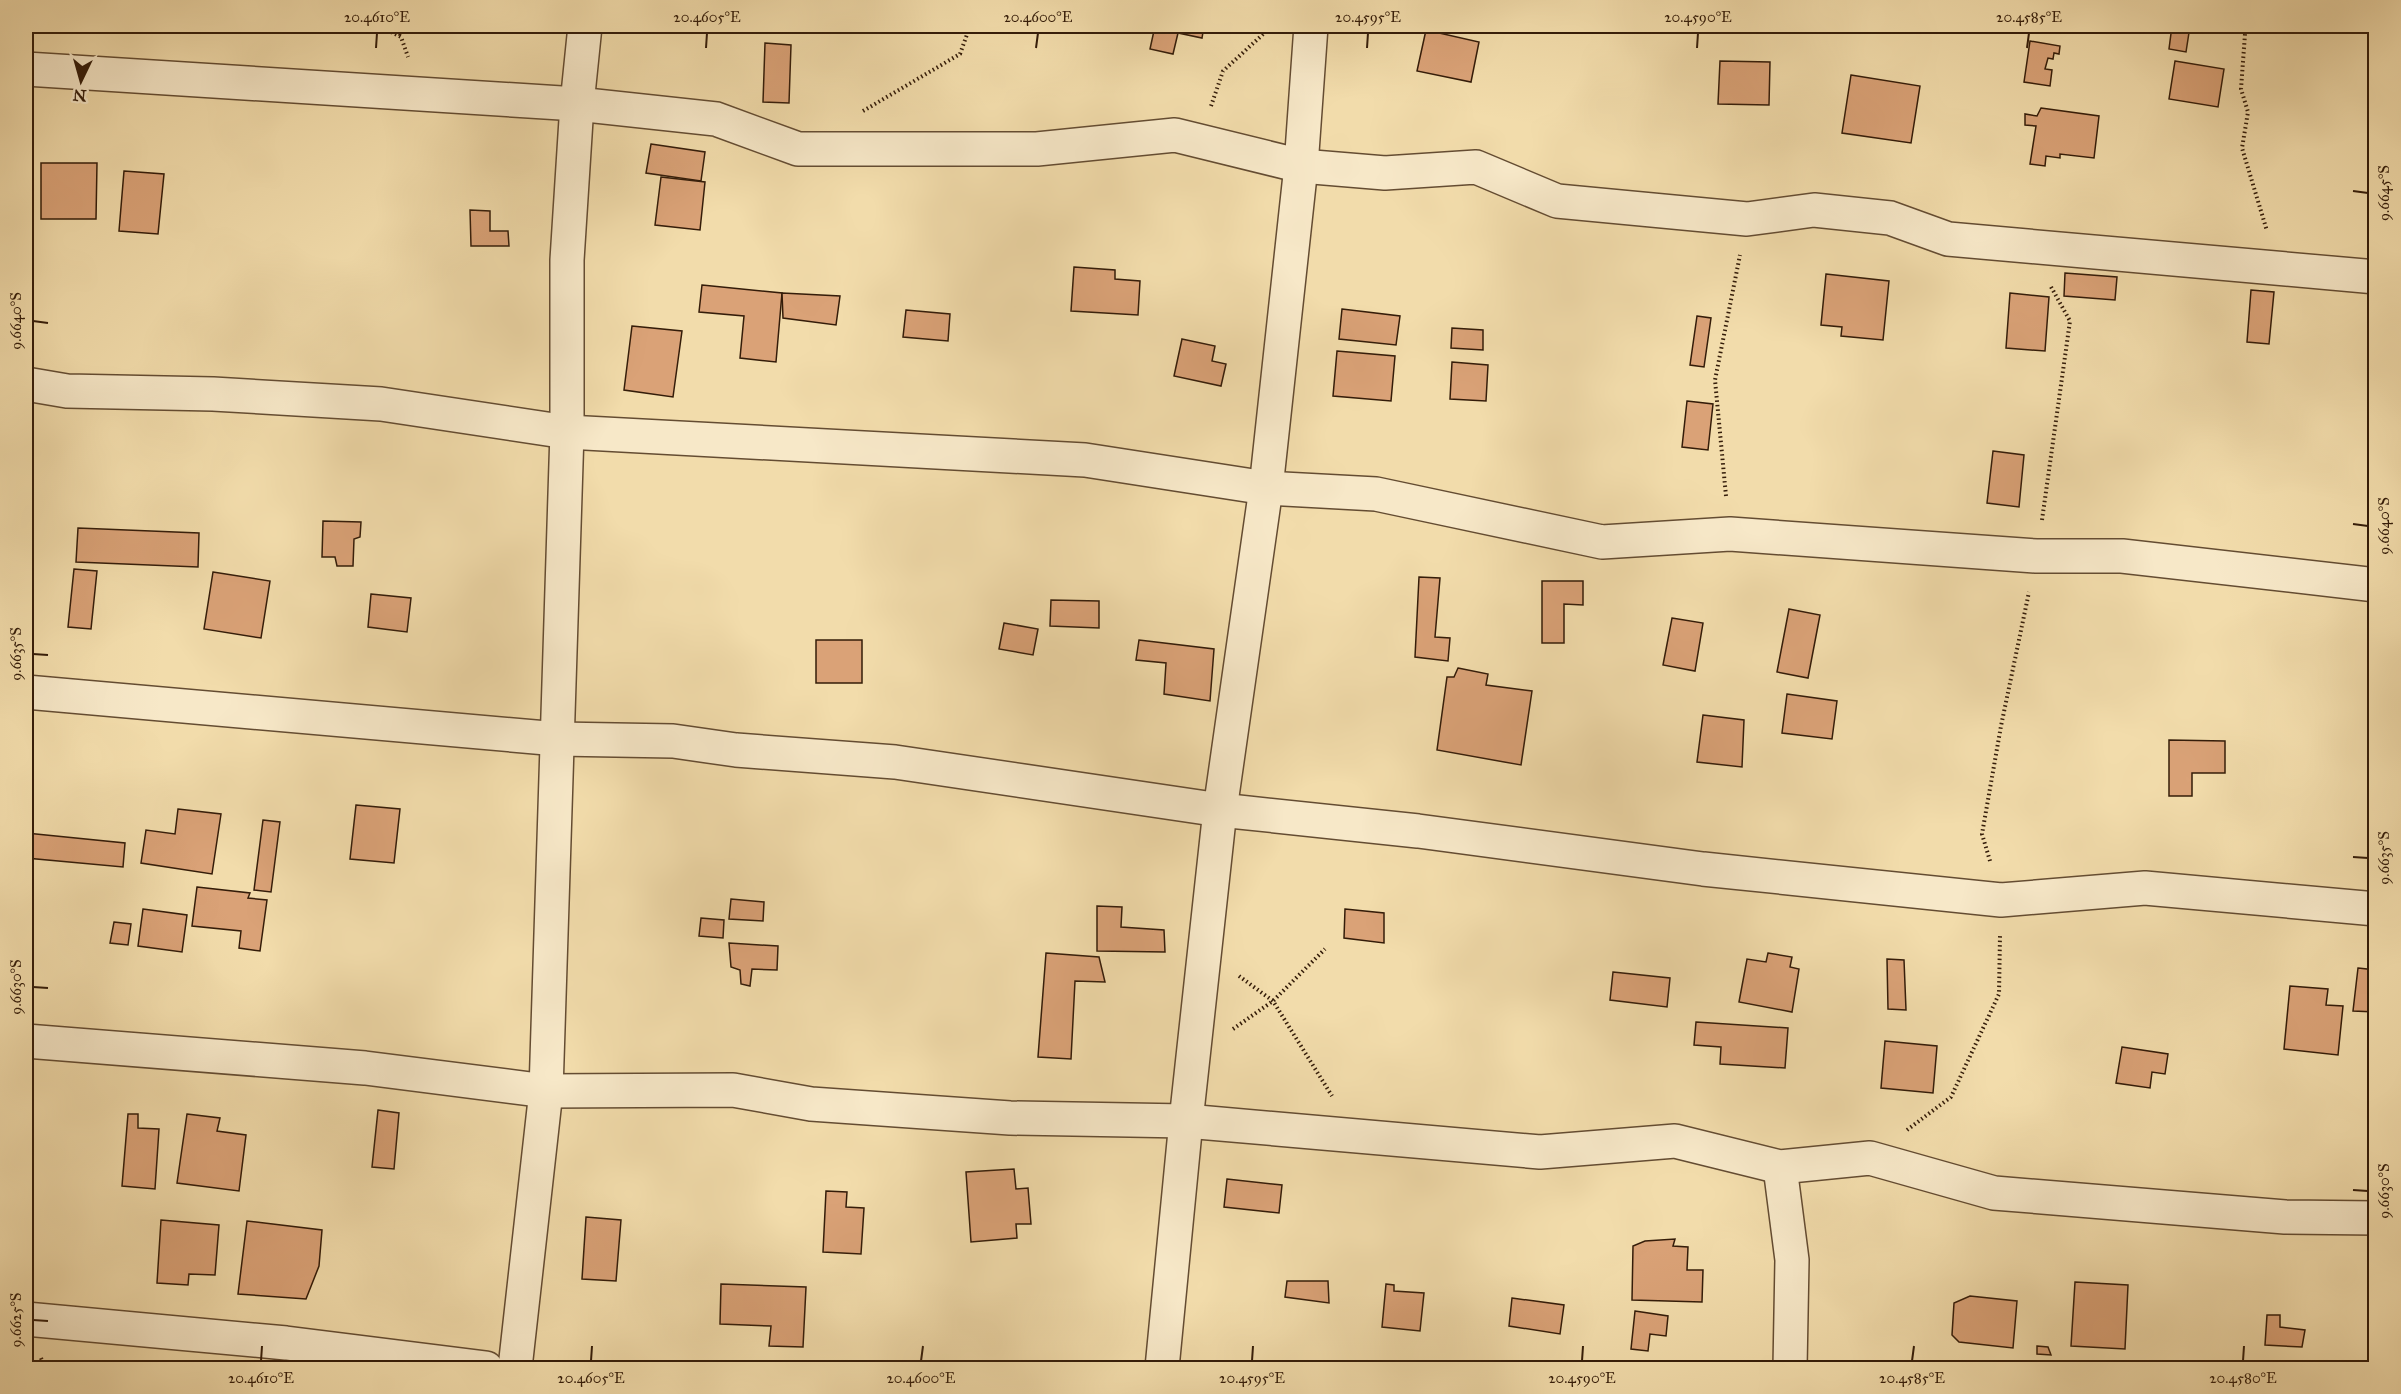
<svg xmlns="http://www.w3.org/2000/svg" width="2401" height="1394" font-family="'IM FELL Great Primer',serif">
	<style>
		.building { fill: #daa277; stroke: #341c09; stroke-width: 1.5 }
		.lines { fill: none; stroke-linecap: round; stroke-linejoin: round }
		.street-casing { stroke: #644c32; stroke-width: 36 }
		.path { stroke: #341c09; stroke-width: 4; stroke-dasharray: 1.5 3; stroke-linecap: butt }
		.street { stroke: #f7e8c8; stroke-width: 33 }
		.ticks { fill: none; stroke: #341c09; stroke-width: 2 }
		.neatline { fill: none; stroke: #341c09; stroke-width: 2 }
		.ticks-label { font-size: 15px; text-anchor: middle; fill: #341c09 }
	</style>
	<rect width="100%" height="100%" fill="#f2dcab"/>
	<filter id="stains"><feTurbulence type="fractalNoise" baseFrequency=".00333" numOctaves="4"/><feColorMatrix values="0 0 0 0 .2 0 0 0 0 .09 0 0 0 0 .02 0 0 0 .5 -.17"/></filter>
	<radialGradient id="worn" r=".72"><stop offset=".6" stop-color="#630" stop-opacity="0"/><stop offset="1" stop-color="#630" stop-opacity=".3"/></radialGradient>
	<g class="building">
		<polygon points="911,26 944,26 944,33 910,30"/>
		<polygon points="1155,26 1204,26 1202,38 1178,33 1173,54 1150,49"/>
		<polygon points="2172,26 2190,26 2186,52 2169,49"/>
		<polygon points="1426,30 1479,42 1471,82 1417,71"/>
		<polygon points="2030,41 2060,46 2059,54 2054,53 2053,59 2048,58 2045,69 2052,70 2050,86 2024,82"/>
		<polygon points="765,43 791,45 789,103 763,102"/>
		<polygon points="1720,61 1770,62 1769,105 1718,104"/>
		<polygon points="2175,61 2224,69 2218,107 2169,99"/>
		<polygon points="1851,75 1920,86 1911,143 1842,133"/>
		<polygon points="2041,108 2099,116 2094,158 2060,154 2060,158 2046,156 2045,166 2030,164 2036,126 2025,125 2025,114 2037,116"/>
		<polygon points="651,144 705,152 701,181 646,173"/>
		<polygon points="41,163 97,163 96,219 41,219"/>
		<polygon points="124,171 164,174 158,234 119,231"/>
		<polygon points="661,177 705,182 700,230 655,225"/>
		<polygon points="470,210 490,211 490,231 508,231 509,246 471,246"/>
		<polygon points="1074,267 1115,270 1115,279 1140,281 1138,315 1071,311"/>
		<polygon points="2065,273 2117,277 2115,300 2064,296"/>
		<polygon points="1826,274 1889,281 1883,340 1841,336 1842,327 1821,325"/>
		<polygon points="702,285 782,293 776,362 740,358 744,316 699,312"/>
		<polygon points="2251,290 2274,292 2269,344 2247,342"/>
		<polygon points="782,293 840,296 836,325 783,318"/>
		<polygon points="2010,293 2049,297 2045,351 2006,348"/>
		<polygon points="1342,309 1400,316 1396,345 1339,339"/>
		<polygon points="906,310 950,314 948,341 903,337"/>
		<polygon points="1697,316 1711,318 1704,367 1690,365"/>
		<polygon points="632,326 682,331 673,397 624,390"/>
		<polygon points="1452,328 1483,330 1483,350 1451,348"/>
		<polygon points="1182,339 1215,346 1212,361 1226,364 1221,386 1174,376"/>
		<polygon points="1337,351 1395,356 1391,401 1333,396"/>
		<polygon points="1452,362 1488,365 1486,401 1450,399"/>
		<polygon points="1687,401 1713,404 1708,450 1682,447"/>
		<polygon points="1993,451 2024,455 2019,507 1987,503"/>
		<polygon points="323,521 361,522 360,537 354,539 353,566 337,566 335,557 322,557"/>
		<polygon points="78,528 199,533 198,567 76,562"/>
		<polygon points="74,569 97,571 91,629 68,627"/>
		<polygon points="213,572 270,581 261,638 204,629"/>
		<polygon points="1419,577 1440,578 1435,637 1450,638 1448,661 1415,657"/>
		<polygon points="1542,581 1583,581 1583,605 1564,604 1564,643 1542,643"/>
		<polygon points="371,594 411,598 407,632 368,627"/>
		<polygon points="1051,600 1099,601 1099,628 1050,626"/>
		<polygon points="1789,609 1820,615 1808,678 1777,672"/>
		<polygon points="1672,618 1703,623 1695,671 1663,665"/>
		<polygon points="1004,623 1038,629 1033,655 999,649"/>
		<rect x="816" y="640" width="46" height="43"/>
		<polygon points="1139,640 1214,649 1210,701 1164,694 1166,663 1136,660"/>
		<polygon points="1458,668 1488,674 1486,685 1532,691 1521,765 1437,750 1447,677 1454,677"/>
		<polygon points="1787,694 1837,701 1832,739 1782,733"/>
		<polygon points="1703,715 1744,720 1742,767 1697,762"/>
		<polygon points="2169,740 2225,741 2225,773 2192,773 2192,796 2169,796"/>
		<polygon points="356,805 400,809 394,863 350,859"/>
		<polygon points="178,809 221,814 212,874 141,863 146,830 175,834"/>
		<polygon points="263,820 280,822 271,892 254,890"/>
		<polygon points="26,833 125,843 123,867 26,858"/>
		<polygon points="197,887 250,893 248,898 267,900 260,951 239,948 241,931 192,926"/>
		<polygon points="731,899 764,902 763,921 729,919"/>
		<polygon points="1097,906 1122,907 1121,927 1164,930 1165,952 1097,951"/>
		<polygon points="143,909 187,915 182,952 138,946"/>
		<polygon points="1345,909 1384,913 1384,943 1344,938"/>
		<polygon points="701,918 724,920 723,938 699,936"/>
		<polygon points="114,922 131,924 128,945 110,943"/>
		<polygon points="729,943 778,946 777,970 752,969 750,986 741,984 740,970 731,967"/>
		<polygon points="1046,953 1099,957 1105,982 1075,981 1071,1059 1038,1057"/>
		<polygon points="1768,953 1792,957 1790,967 1799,969 1792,1012 1739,1002 1747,959 1766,962"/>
		<polygon points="1887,959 1904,960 1906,1010 1888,1009"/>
		<polygon points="2358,968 2376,970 2376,1012 2353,1011"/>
		<polygon points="1613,972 1670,978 1667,1007 1610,1000"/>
		<polygon points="2290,986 2328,989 2326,1005 2343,1006 2338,1055 2284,1049"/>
		<polygon points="1696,1022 1788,1028 1785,1068 1720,1064 1721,1047 1694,1045"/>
		<polygon points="1885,1041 1937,1046 1933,1093 1881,1088"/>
		<polygon points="2122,1047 2168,1054 2165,1074 2152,1072 2150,1088 2116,1083"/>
		<polygon points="378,1110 399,1113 394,1169 372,1167"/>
		<polygon points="128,1114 138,1114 138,1128 159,1129 155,1189 122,1186"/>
		<polygon points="187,1114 220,1118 217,1131 246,1135 239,1191 177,1183"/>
		<polygon points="1014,1169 1016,1189 1028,1188 1031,1224 1016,1224 1017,1238 971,1242 966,1172"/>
		<polygon points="1227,1179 1282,1185 1279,1213 1224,1207"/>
		<polygon points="826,1191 847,1192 846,1207 864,1208 861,1254 823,1252"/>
		<polygon points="586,1217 621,1220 616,1281 582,1279"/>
		<polygon points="161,1220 219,1225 215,1275 189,1274 188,1285 157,1283"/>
		<polygon points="247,1221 322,1230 319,1266 306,1299 238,1294"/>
		<polygon points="1675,1239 1673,1246 1688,1247 1687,1270 1703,1270 1702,1302 1632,1300 1633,1246 1645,1241"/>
		<polygon points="1287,1281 1328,1281 1329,1303 1285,1297"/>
		<polygon points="2075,1282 2128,1285 2125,1349 2071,1346"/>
		<polygon points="721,1284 806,1287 803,1347 769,1346 771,1326 720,1324"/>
		<polygon points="1386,1284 1394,1285 1394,1291 1424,1293 1420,1331 1382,1327"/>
		<polygon points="1970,1296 2017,1301 2013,1348 1959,1342 1952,1335 1954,1303"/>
		<polygon points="1512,1298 1564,1305 1560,1334 1509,1326"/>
		<polygon points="1635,1311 1668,1316 1666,1336 1650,1334 1648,1351 1631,1349"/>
		<polygon points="2267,1315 2280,1315 2280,1327 2305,1330 2302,1347 2265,1345"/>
		<polygon points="2037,1346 2048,1347 2051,1355 2037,1354"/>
	</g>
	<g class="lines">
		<defs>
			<g id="street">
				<polyline points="26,69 577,104 716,119 798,149 1037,149 1175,135 1301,166 1385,173 1476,167 1557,201 1747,219 1814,210 1890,218 1948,239 2376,277"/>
				<polyline points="26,384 67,391 213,394 381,404 567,432 1085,460 1266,488 1376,494 1602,542 1730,534 2036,556 2122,556 2376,585"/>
				<polyline points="26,692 558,739 673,741 736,750 895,762 1220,810 1418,831 1703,869 2001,900 2145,888 2376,909"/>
				<polyline points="26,1041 365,1068 546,1091 733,1090 811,1104 1010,1118 1186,1121 1540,1152 1675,1141 1780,1167 1870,1158 1994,1193 2285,1217 2376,1218"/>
				<polyline points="1780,1167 1792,1260 1790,1368"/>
				<polyline points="26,1319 286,1343 486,1368"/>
				<polyline points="515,1368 546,1091 567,432 567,260 577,104 585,26"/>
				<polyline points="1162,1368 1186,1121 1220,810 1266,488 1301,166 1311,26"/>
			</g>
		</defs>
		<use href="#street" class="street-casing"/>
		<g class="path">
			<polyline points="379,26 401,37 408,57"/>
			<polyline points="395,26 401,36"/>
			<polyline points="2241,26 2245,34 2241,89 2248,112 2242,148 2267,231"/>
			<polyline points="1211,106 1223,71 1272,26"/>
			<polyline points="863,111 960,54 970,26"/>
			<polyline points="1726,496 1715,380 1740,255"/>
			<polyline points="2042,520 2070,321 2050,285"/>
			<polyline points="1990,861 1982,834 2001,726 2029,592"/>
			<polyline points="1239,976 1273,1001 1332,1096"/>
			<polyline points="1233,1029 1273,1001 1325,949"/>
			<polyline points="1907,1130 1951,1097 1999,994 2000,936"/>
			<polyline points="41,1358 45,1368"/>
		</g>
		<use href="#street" class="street"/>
	</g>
	<path class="ticks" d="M376,48L377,33M706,48L707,33M1036,48L1038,33M1367,48L1368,33M1697,48L1698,33M2027,48L2029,33M2353,191L2368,193M33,321L48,323M2353,524L2368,526M33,654L48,655M2353,857L2368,858M33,987L48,988M2353,1190L2368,1191M33,1320L48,1321M261,1361L262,1346M591,1361L592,1346M921,1361L923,1346M1252,1361L1253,1346M1582,1361L1583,1346M1912,1361L1914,1346M2243,1361L2244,1346"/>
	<rect width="2401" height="1394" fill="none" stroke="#f2dcab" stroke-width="66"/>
	<g transform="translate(81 81) rotate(185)" stroke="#f7e8c8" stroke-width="4.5" paint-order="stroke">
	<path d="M0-4.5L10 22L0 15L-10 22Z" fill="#341c09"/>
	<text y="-9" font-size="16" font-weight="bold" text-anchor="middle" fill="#341c09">N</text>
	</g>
	<rect x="33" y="33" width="2335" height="1328" class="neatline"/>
	<g class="ticks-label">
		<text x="377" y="22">20.4610°E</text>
		<text x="707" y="22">20.4605°E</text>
		<text x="1038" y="22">20.4600°E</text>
		<text x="1368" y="22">20.4595°E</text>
		<text x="1698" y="22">20.4590°E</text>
		<text x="2029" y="22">20.4585°E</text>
		<text transform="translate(2384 193) rotate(-90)" y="5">9.6645°S</text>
		<text transform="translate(16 321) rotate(-90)" y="5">9.6640°S</text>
		<text transform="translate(2384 526) rotate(-90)" y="5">9.6640°S</text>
		<text transform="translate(16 654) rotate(-90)" y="5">9.6635°S</text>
		<text transform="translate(2384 858) rotate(-90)" y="5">9.6635°S</text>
		<text transform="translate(16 987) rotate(-90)" y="5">9.6630°S</text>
		<text transform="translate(2384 1191) rotate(-90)" y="5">9.6630°S</text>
		<text transform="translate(16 1320) rotate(-90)" y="5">9.6625°S</text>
		<text x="261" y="1383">20.4610°E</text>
		<text x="591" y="1383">20.4605°E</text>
		<text x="921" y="1383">20.4600°E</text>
		<text x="1252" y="1383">20.4595°E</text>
		<text x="1582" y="1383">20.4590°E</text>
		<text x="1912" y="1383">20.4585°E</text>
		<text x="2243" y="1383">20.4580°E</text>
	</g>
	<rect width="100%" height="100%" filter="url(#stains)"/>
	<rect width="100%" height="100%" fill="url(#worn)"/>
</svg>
